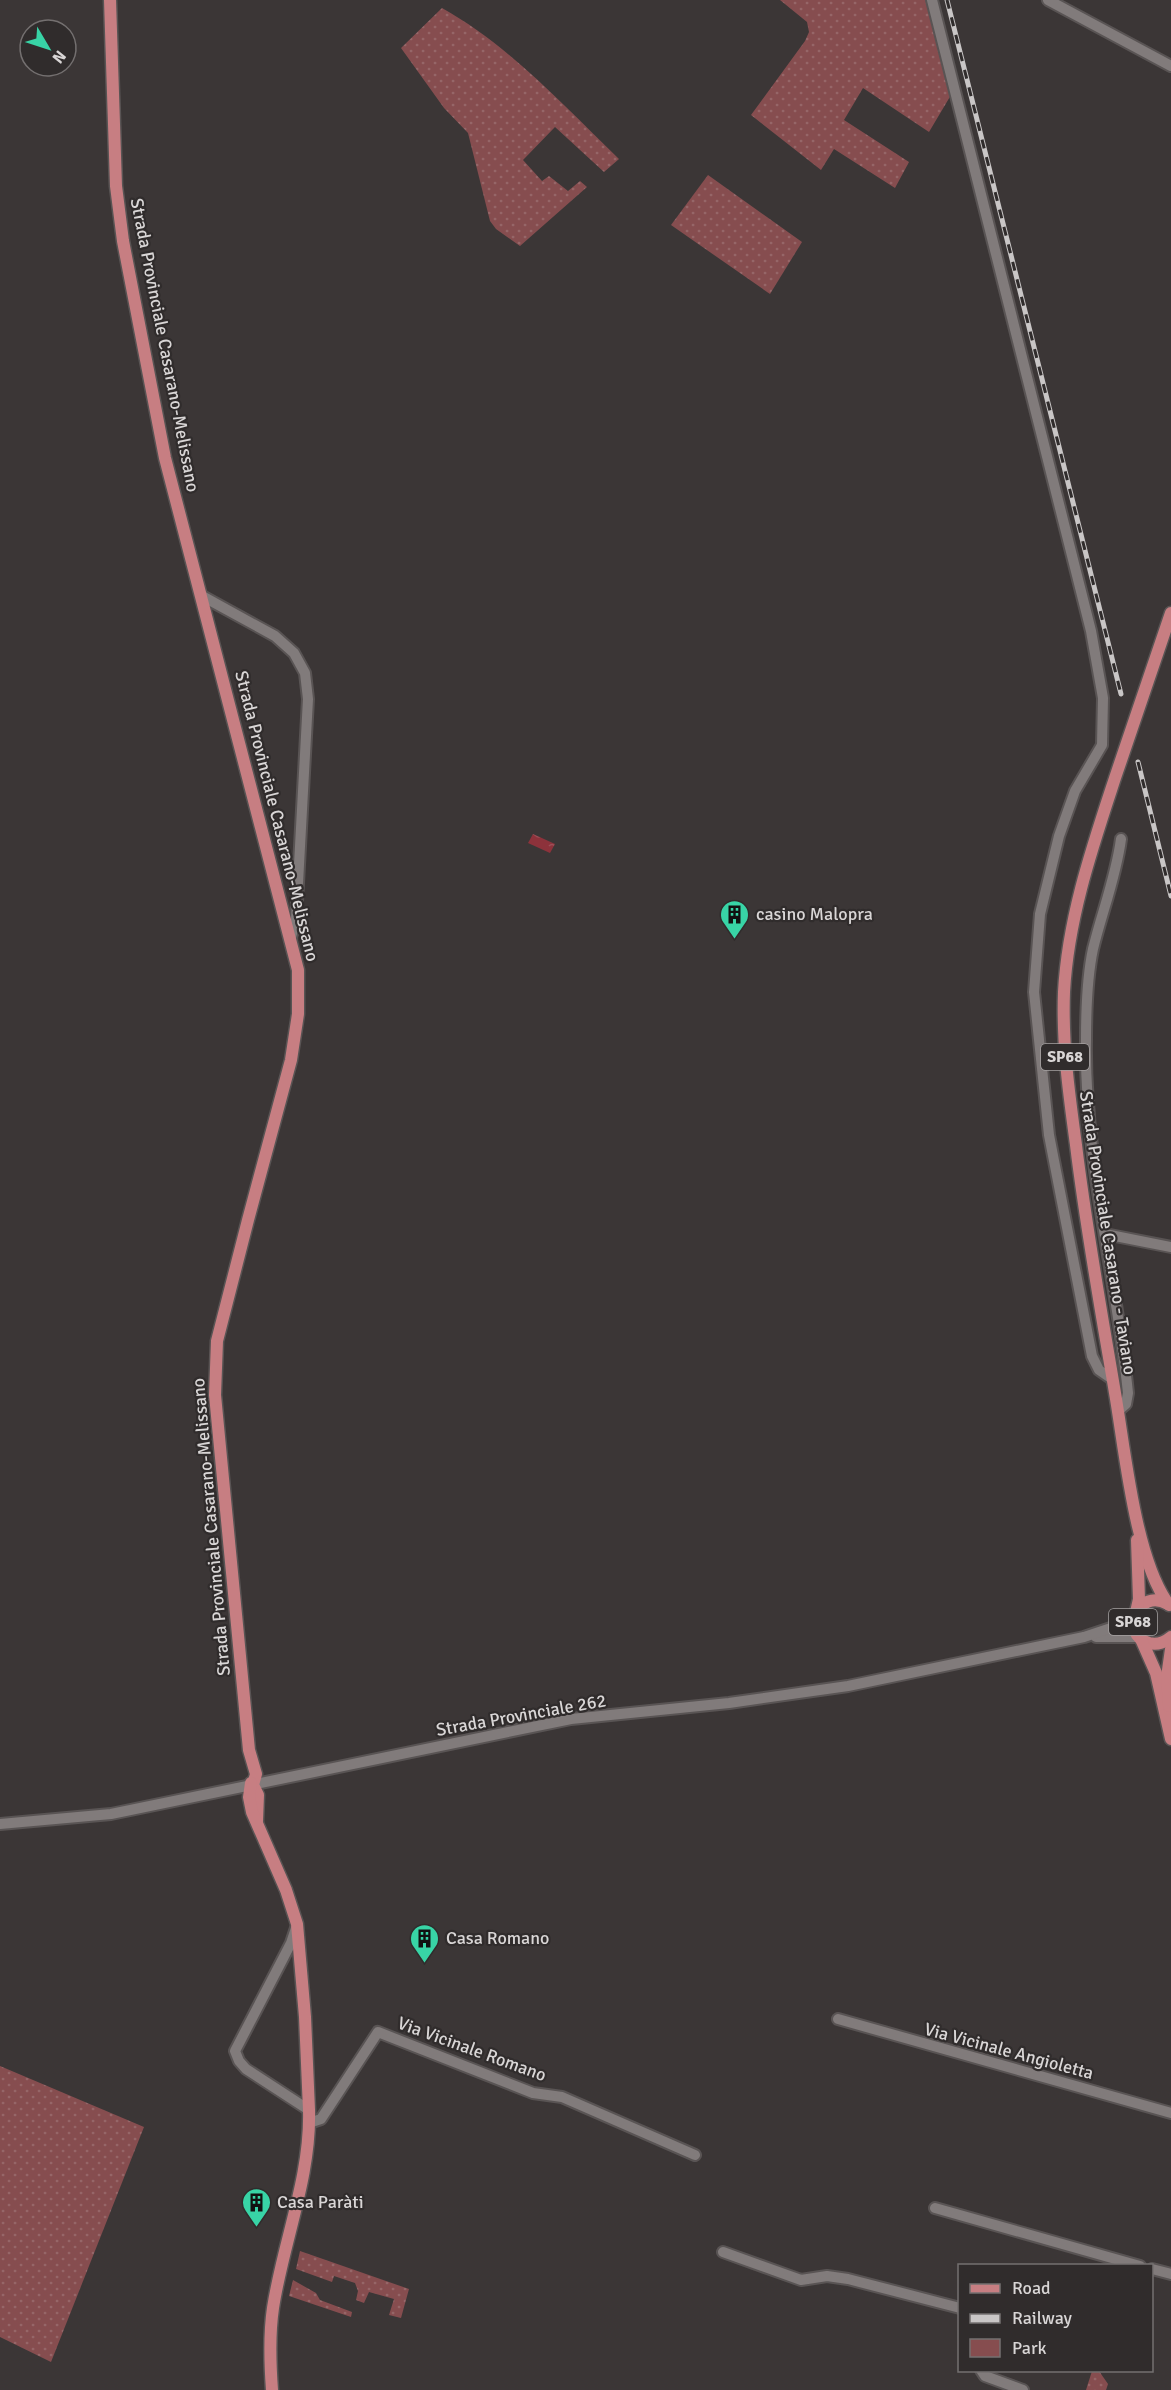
<svg xmlns="http://www.w3.org/2000/svg" width="1171" height="2390" font-family="Signika,sans-serif">
	<style>
		.green { fill: url(#green-dots) }
		.water { fill: url(#water-ripples) }
		.lines { fill: none; stroke-linecap: round; stroke-linejoin: round }
		.minor-casing { stroke: #595454; stroke-width: 14 }
		.major-casing { stroke: #595454; stroke-width: 15 }
		.minor { stroke: #817b7b; stroke-width: 10 }
		.major { stroke: #c77e82; stroke-width: 12 }
		.rail-casing { stroke: #c9c6c6; stroke-width: 5 }
		.rail { stroke: #302c2c; stroke-width: 3; stroke-dasharray: 9; stroke-linecap: butt }
		.labels { text-anchor: middle; dominant-baseline: central; stroke-width: 4.5; stroke-linejoin: round; paint-order: stroke }
		.shield { fill: #302c2c; stroke: #a6a3a3; stroke-width: 1.5 }
		.shield-label { font-size: 16px; font-weight: bold; fill: #d9d6d6 }
		.street-label { font-size: 18px; fill: #d9d6d6; stroke: #302c2c }
		.poi-label { font-size: 18px; fill: #d9d6d6; stroke: #302c2c; text-anchor: start }
	</style>
	<defs>
		<pattern id="green-dots" width="8" height="8" patternUnits="userSpaceOnUse" patternTransform="scale(1.5)"><rect width="8" height="8" fill="#864d4f"/><path d="M2 2h.1M6 6h.1" fill="none" stroke="#966668" stroke-width="1.8" stroke-linecap="round"/></pattern>
		<pattern id="water-ripples" width="26" height="14" patternUnits="userSpaceOnUse" patternTransform="scale(1.5)"><rect width="26" height="14" fill="#8d323b"/><path d="M2 4q2-2 4 0t4 0M15 11q2-2 4 0t4 0" fill="none" stroke="#9c4f57"/></pattern>
	</defs>
	<rect width="100%" height="100%" fill="#3b3636"/>
	<g class="green">
		<polygon points="780,0 928,0 951,95 929,132 863,88 844,120 909,162 895,188 834,149 821,170 751,115 805,41 809,32 807,22"/>
		<path d="M442,8C510,46 564,106 619,159L604,172L555,127L523,160L542,181L549,176L568,191L580,181L587,187L520,246L496,229L490,221L468,133L444,108L401,48Z"/>
		<polygon points="708,175 802,242 770,294 671,225"/>
		<polygon points="0,2066 144,2127 51,2362 0,2337"/>
		<polygon points="300,2251 409,2289 401,2318 389,2315 394,2299 369,2292 364,2303 356,2300 358,2291 355,2283 334,2276 332,2282 296,2269"/>
		<polygon points="293,2280 316,2293 320,2300 352,2312 351,2317 289,2296"/>
		<polygon points="1092,2371 1099,2371 1108,2384 1106,2390 1086,2390"/>
	</g>
	<polygon class="water" points="533,834 555,844 550,853 528,843"/>
	<g class="lines">
		<defs>
			<g id="minor">
				<polyline points="932,0 1091,631 1103,698 1102,745 1075,791 1059,836 1040,914 1034,992 1049,1135 1092,1356 1099,1370 1112,1379"/>
				<polyline points="1048,0 1171,66"/>
				<polyline points="202,596 275,636 294,653 305,673 308,699 296,920 290,940"/>
				<polyline points="1105,1234 1171,1247"/>
				<path d="M1118,1411L1126,1404L1128,1393C1116,1275 1084,1158 1086,1040C1086,1011 1087,977 1093,949C1102,912 1116,877 1121,839"/>
				<polyline points="1096,1637 1139,1637"/>
				<polyline points="0,1824 111,1814 571,1719 729,1703 848,1686 1084,1637 1123,1624 1134,1615"/>
				<polyline points="296,1928 291,1943 235,2051 239,2061 246,2069 309,2110"/>
				<polyline points="838,2019 1171,2113"/>
				<polyline points="309,2123 321,2119 378,2032 533,2093 562,2097 695,2155"/>
				<polyline points="935,2208 1140,2266"/>
				<polyline points="723,2252 801,2280 827,2276 848,2279 960,2308"/>
				<polyline points="1152,2269 1171,2274"/>
				<polyline points="981,2370 985,2376 1023,2390"/>
			</g>
			<g id="major">
				<polyline points="110,0 116,186 123,241 165,458 298,970 298,1014 291,1060 248,1220 217,1341 215,1395 249,1750 256,1774 253,1785 258,1795 257,1821"/>
				<path d="M1168,1604C1138,1587 1118,1633 1149,1643C1157,1645 1165,1642 1171,1637"/>
				<path d="M1169,1605C1135,1560 1125,1450 1115,1393C1101,1310 1086,1228 1076,1145C1069,1094 1062,1044 1064,992C1068,918 1092,848 1115,778C1134,723 1152,668 1171,613"/>
				<polyline points="1136,1612 1139,1599 1137,1540"/>
				<polyline points="1141,1639 1156,1673 1171,1739"/>
				<polyline points="1169,1706 1167,1677 1171,1649"/>
				<path d="M251,1783L249,1797L252,1812L286,1890L297,1924L305,2017L309,2110C311,2177 283,2242 273,2308C269,2335 270,2363 272,2390"/>
			</g>
		</defs>
		<use href="#minor" class="minor-casing"/>
		<use href="#major" class="major-casing"/>
		<use href="#minor" class="minor"/>
		<use href="#major" class="major"/>
		<defs>
			<g id="rail">
				<polyline points="947,0 1121,694"/>
				<polyline points="1138,762 1171,896"/>
			</g>
		</defs>
		<use href="#rail" class="rail-casing"/>
		<use href="#rail" class="rail"/>
	</g>
	<defs>
		<symbol id="building-pin" viewBox="-11 -11 22 30"><path d="M0 17L-7.5 6A9.5 9.5 0 1 1 7.5 6Z" fill="#38d4a6" stroke="#302c2c"/><path d="M-4-6H4V6H1V3H-1V6H-4ZM-2.5-4.3h1.7v1.8h-1.7ZM.8-4.3h1.7v1.8H.8ZM-2.5-1h1.7V.8h-1.7ZM.8-1h1.7V.8H.8Z" fill="#111"/></symbol>
	</defs>
	<g fill-rule="evenodd">
		<use href="#building-pin" x="718" y="898" width="33" height="45"/>
		<use href="#building-pin" x="408" y="1922" width="33" height="45"/>
		<use href="#building-pin" x="240" y="2186" width="33" height="45"/>
	</g>
	<g class="labels">
		<g class="shield">
			<rect x="1041" y="1044" width="48" height="26" rx="4.5"/>
			<rect x="1109" y="1609" width="48" height="26" rx="4.5"/>
		</g>
		<g class="shield-label">
			<text x="1065" y="1057">SP68</text>
			<text x="1133" y="1622">SP68</text>
		</g>
		<g class="street-label">
			<text transform="translate(165 345) rotate(79)">Strada Provinciale Casarano-Melissano</text>
			<text transform="translate(277 816) rotate(76)">Strada Provinciale Casarano-Melissano</text>
			<text transform="translate(1108 1233) rotate(81)">Strada Provinciale Casarano - Taviano</text>
			<text transform="translate(211 1527) rotate(-95)">Strada Provinciale Casarano-Melissano</text>
			<text transform="translate(521 1715) rotate(-10)">Strada Provinciale 262</text>
			<text transform="translate(472 2049) rotate(20)">Via Vicinale Romano</text>
			<text transform="translate(1009 2051) rotate(15)">Via Vicinale Angioletta</text>
		</g>
		<g class="poi-label">
			<text x="756" y="914">casino Malopra</text>
			<text x="446" y="1938">Casa Romano</text>
			<text x="277" y="2202">Casa Paràti</text>
		</g>
	</g>
	<rect x="958" y="2264" width="195" height="108" fill="#302c2c" stroke="#747070" stroke-width="1.5"/>
	<rect x="970" y="2284" width="30" height="9" fill="#c77e82" stroke="#747070" stroke-width="1.5"/>
	<text x="1012" y="2294" font-size="18" fill="#d9d6d6">Road</text>
	<rect x="970" y="2314" width="30" height="9" fill="#c9c6c6" stroke="#747070" stroke-width="1.5"/>
	<text x="1012" y="2324" font-size="18" fill="#d9d6d6">Railway</text>
	<rect x="970" y="2339" width="30" height="18" fill="#864d4f" stroke="#747070" stroke-width="1.5"/>
	<text x="1012" y="2354" font-size="18" fill="#d9d6d6">Park</text>
	<g transform="translate(48 48) rotate(129)"><circle r="28" fill="#302c2c" stroke="#747070" stroke-width="1.5"/>
	<path d="M0-4.5L10 22L0 15L-10 22Z" fill="#38d4a6"/>
	<text y="-9" font-size="16" font-weight="bold" text-anchor="middle" fill="#d9d6d6">N</text>
	</g>
</svg>
